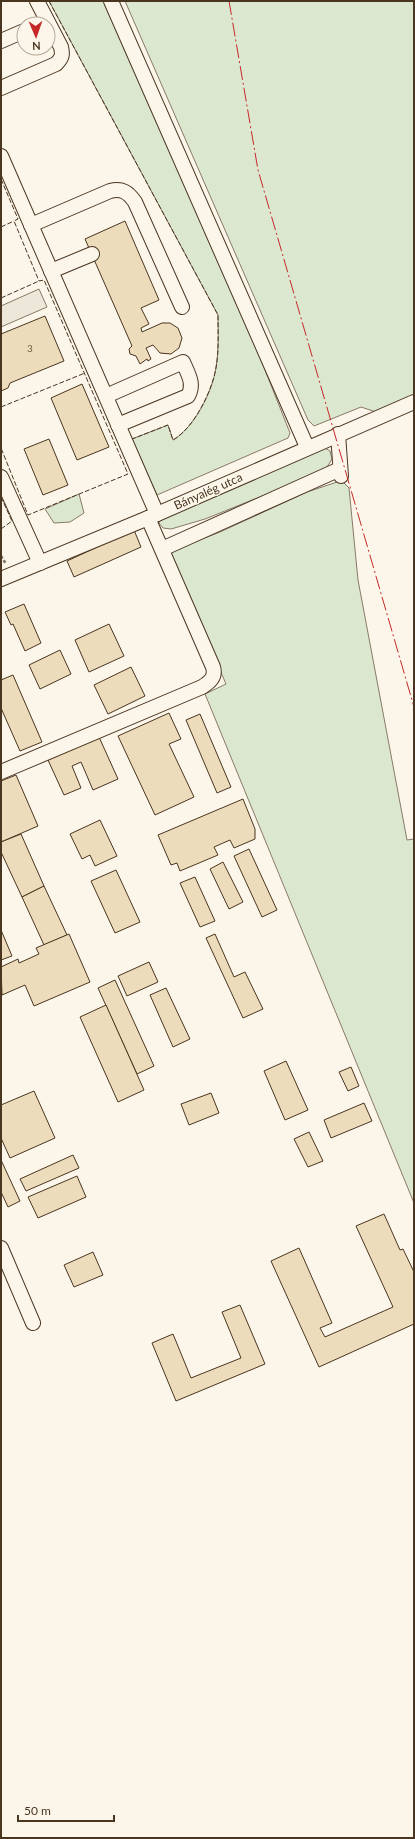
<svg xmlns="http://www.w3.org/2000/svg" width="415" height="1839" font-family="Lato,sans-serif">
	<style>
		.green { fill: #dce7d0; stroke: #887966 }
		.parking { fill: #ede7d9; stroke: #887966 }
		.building { fill: #ecdcbc; stroke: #4a3520 }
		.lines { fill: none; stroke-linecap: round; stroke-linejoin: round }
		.minor-casing { stroke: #4a3520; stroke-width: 16 }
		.path { stroke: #7f6f5c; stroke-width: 2.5; stroke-dasharray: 3 2; stroke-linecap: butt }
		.minor { stroke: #fbf6e9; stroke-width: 14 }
		.fence { stroke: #4a3520; stroke-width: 1; stroke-dasharray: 5 2; stroke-linecap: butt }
		.power { stroke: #c62828; stroke-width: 1; stroke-dasharray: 14 3 2 3; stroke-linecap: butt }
		.labels { text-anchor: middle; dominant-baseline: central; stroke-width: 3; stroke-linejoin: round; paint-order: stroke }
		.number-label { font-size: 10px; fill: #725f47 }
		.street-label { font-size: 12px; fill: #4a3520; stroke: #fbf6e9 }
	</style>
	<rect width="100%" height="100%" fill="#fbf6e9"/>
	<g class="green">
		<path d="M49,1H107L252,337L290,433L288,438L157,495L132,439L168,425L173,440C194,428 213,391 216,367C219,351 218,332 218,315Z"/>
		<polygon points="125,1 414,1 414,395 376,412 361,407 314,426 308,420"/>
		<polygon points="323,447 330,451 332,459 327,467 292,484 205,519 171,529 163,528 159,523 161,512"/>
		<polygon points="337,482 343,482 349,488 358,580 407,840 414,839 414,1203 205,694 226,684 169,552 220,532 307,492"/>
		<polygon points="79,494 84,513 70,522 54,523 45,509"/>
	</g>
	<polygon class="parking" points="39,289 47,307 1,327 1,306"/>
	<g class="building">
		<polygon points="125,221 159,300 141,308 149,324 141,328 142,332 162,323 170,323 178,328 182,338 179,348 171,354 160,353 153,345 146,348 151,359 148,361 147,359 140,364 136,356 130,354 129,349 132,346 85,239"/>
		<polygon points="45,316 64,361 10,383 8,388 1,391 1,334"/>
		<polygon points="82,384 109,447 77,460 51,398"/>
		<polygon points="49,439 68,485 43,495 24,449"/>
		<polygon points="134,530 141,547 74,577 67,561"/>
		<polygon points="24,604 41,643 25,651 13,624 11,625 5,612"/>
		<polygon points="109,624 124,656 89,672 75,640"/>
		<polygon points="60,650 71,674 40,689 29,665"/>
		<polygon points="131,667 145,696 108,714 94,685"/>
		<polygon points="13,675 42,742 20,751 1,708 1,680"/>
		<polygon points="169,713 181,739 169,744 194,797 155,815 118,736"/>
		<polygon points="200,714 231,787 217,793 186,720"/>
		<polygon points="99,737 118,779 93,790 81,762 72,766 81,788 64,795 48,760"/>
		<polygon points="16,775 38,826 1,842 1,781"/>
		<polygon points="243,799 255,829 255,839 234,848 230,840 214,847 218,855 180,871 177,863 171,865 158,835"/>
		<polygon points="100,820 117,856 95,866 90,855 82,859 70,834"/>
		<polygon points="21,834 44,886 22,897 1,852 1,842"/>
		<polygon points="249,849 277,910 262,917 234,856"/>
		<polygon points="223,862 243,902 229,909 210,869"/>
		<polygon points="116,870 140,922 115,933 91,881"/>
		<polygon points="195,877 215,921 200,927 180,883"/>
		<polygon points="44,886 67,935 44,945 22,897"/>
		<polygon points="1,930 12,956 1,960"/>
		<polygon points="69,934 90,982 34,1006 25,985 2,995 1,967 18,959 19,963 39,954 36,948"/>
		<polygon points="215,934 234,977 245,972 263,1009 243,1018 206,938"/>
		<polygon points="149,962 158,982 127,996 118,976"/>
		<polygon points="115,980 154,1066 137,1074 98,988"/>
		<polygon points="166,988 190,1039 173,1047 150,995"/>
		<polygon points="106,1005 144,1090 118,1102 80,1017"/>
		<polygon points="286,1061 308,1110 285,1120 264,1071"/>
		<polygon points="351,1067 359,1086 348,1091 339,1072"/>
		<polygon points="34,1091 55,1138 10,1158 1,1138 1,1105"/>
		<polygon points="211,1093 219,1113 189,1125 181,1104"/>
		<polygon points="364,1103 372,1121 331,1138 324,1120"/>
		<polygon points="309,1132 323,1161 308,1167 294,1139"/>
		<polygon points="73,1155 79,1168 26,1191 20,1179"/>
		<polygon points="1,1160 20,1201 8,1207 1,1192"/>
		<polygon points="77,1176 86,1197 38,1218 28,1197"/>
		<polygon points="384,1214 400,1250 403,1249 414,1272 414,1324 319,1367 271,1261 299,1248 332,1323 320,1328 325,1337 393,1307 356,1226"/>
		<polygon points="93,1252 103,1275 74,1287 64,1265"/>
		<polygon points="240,1305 265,1364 176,1401 152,1343 173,1334 191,1378 241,1358 222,1312"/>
	</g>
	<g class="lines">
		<defs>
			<g id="minor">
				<polyline points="111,1 307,447"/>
				<polyline points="1,41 24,31"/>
				<path d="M1,88L56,64C62,58 63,55 61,47L37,1"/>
				<polyline points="1,156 157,514"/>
				<path d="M31,225L110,191C122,188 128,192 135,202L182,307"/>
				<polyline points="51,271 92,254"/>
				<path d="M106,396L183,362C188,374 195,384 188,396L118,425"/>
				<polyline points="338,434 341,476"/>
				<polyline points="1,477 40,563"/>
				<polyline points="162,549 340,469"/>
				<polyline points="1,579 148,518 414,402"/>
				<path d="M1,772L202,687C210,682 216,677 213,667L148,518"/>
				<polyline points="1,1248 33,1323"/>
			</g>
		</defs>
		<use href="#minor" class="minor-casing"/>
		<polyline class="path" points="1,556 6,564"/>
		<use href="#minor" class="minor"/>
		<g class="fence">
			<path d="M49,1L218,315C218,332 219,351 216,368C212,391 194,428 173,440L168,425L132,439"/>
			<polyline points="1,179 18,219 14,221 39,281 44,280 128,474 28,515 1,448"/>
			<polyline points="1,227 14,221"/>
			<polyline points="1,298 39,281"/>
			<polyline points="1,407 85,373"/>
			<polyline points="1,497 12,521 1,529"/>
		</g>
		<polyline class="power" points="229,1 258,170 414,707"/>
	</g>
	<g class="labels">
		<g class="number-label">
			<text x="30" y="348">3</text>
		</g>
		<g class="street-label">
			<text transform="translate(208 491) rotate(-24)">Bányalég utca</text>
		</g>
	</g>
	<rect width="415" height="1839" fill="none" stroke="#4a3520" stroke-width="4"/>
	<g transform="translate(36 36) rotate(178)"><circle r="19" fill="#fbf6e9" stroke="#b4a999"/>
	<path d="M0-3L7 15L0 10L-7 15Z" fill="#c62828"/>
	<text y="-6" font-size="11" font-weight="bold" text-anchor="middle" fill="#4a3520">N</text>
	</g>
	<path d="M18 1815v6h96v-6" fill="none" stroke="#4a3520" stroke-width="2"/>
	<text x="24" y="1815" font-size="12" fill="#4a3520" stroke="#fbf6e9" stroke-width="3" paint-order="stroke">50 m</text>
</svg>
